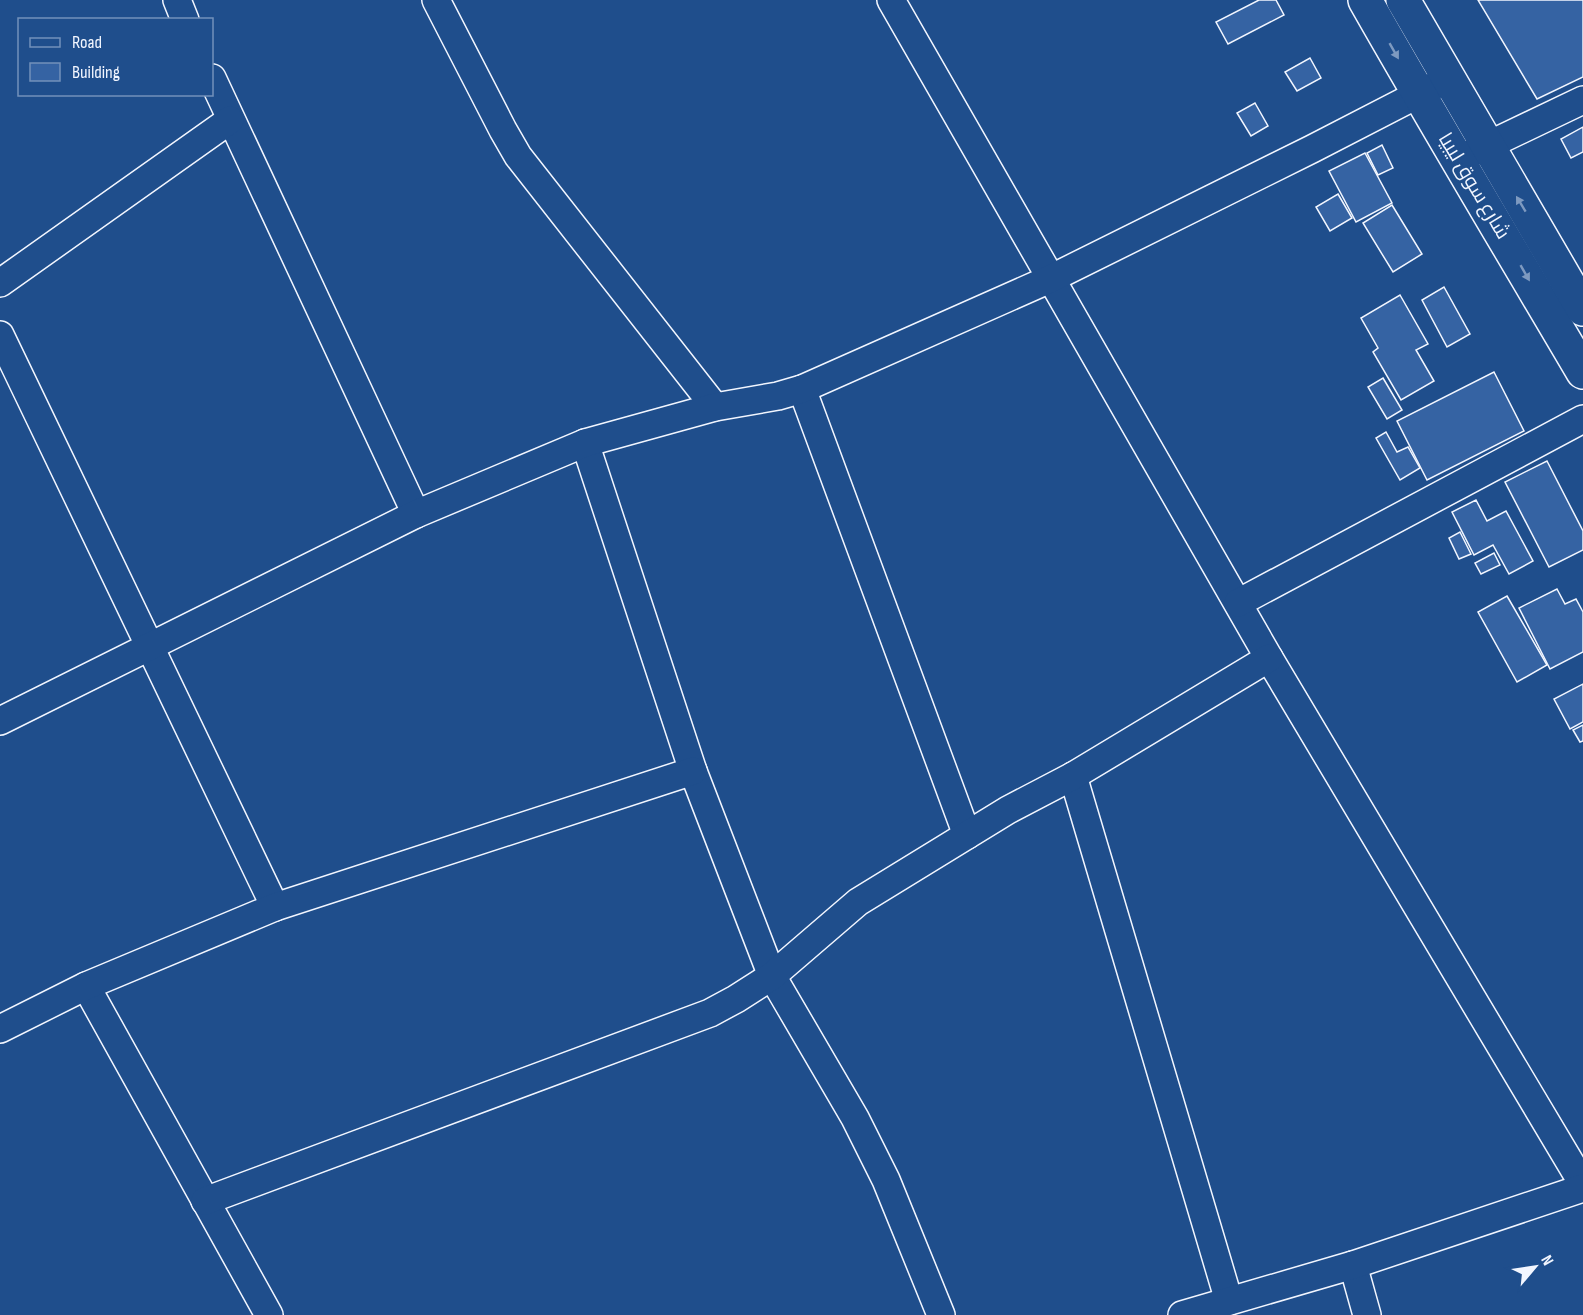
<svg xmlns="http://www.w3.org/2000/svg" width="1583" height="1315" font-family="'Sofia Sans Condensed',Cairo,sans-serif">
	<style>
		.building { fill: #3563a3; stroke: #f2f6ff; stroke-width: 1.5 }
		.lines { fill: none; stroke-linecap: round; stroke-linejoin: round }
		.street-casing { stroke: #f2f6ff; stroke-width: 30 }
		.primary-casing { stroke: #f2f6ff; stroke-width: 36 }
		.street { stroke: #1f4e8c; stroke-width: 27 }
		.primary { stroke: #1f4e8c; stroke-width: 33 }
		.oneway { fill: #7e9ac0 }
		.labels { text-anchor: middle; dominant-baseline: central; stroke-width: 4.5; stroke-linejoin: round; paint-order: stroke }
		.street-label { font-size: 20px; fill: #f2f6ff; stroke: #1f4e8c }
	</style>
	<rect width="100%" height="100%" fill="#1f4e8c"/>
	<g class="building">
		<polygon points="1259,0 1276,0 1284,15 1228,44 1216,22"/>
		<polygon points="1478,0 1583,0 1583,77 1537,99"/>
		<polygon points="1310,58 1321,78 1297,91 1285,72"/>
		<polygon points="1255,103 1268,126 1251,136 1237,113"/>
		<polygon points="1583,127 1583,152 1571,158 1561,139"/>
		<polygon points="1382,145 1393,168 1378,175 1367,153"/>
		<polygon points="1365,153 1392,203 1356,222 1329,171"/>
		<polygon points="1338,194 1352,218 1330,231 1316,207"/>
		<polygon points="1392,205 1422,254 1393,272 1363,223"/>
		<polygon points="1444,287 1470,334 1447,347 1422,300"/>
		<polygon points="1400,295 1428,344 1416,350 1434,381 1401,400 1373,352 1378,348 1361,318"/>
		<polygon points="1494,372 1524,431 1427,480 1397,421"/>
		<polygon points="1383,378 1402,410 1387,419 1368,387"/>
		<polygon points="1386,432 1397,452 1408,447 1420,468 1400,480 1376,438"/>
		<polygon points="1547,461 1583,531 1583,550 1549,567 1505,482"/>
		<polygon points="1476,500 1487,521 1506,511 1533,561 1509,574 1493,545 1474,555 1452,512"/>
		<polygon points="1460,532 1471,554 1459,559 1449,538"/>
		<polygon points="1494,553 1500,565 1481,574 1475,563"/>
		<polygon points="1557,589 1565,604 1576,599 1583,612 1583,652 1550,669 1519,608"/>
		<polygon points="1507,596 1547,665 1517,682 1478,612"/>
		<polygon points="1583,684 1583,722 1570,729 1554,699"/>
		<polygon points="1583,725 1583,741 1580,742 1573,730"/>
	</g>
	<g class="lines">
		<defs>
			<g id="street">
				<polyline points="177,0 185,20"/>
				<polyline points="436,0 503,130 518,156 715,407"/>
				<polyline points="891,0 1269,658 1583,1184"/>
				<polyline points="212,78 416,514"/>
				<polyline points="1470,154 1583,100"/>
				<polyline points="0,283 230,120"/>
				<polyline points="0,335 275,907"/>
				<polyline points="802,389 967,835"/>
				<polyline points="585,443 693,771 772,976 855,1118 886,1180 941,1315"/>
				<polyline points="1238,603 1583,419"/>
				<polyline points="0,721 416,514 585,443 715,407 778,396 802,389 1050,279 1312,149 1438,84"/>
				<polyline points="1073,776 1229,1301"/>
				<polyline points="86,986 269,1315"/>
				<polyline points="0,1029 86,986 275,907 693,771"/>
				<polyline points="205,1201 710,1013 736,999 772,976 858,902 1008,810 1073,776 1269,658"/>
				<polyline points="1353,1265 1367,1315"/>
				<polyline points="1182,1315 1353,1265 1583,1188"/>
			</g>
			<g id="primary">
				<path d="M1365,0C1436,125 1510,248 1583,372"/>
				<polyline points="1403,0 1583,309"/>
			</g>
		</defs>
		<use href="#street" class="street-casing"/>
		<use href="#primary" class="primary-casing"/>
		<use href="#street" class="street"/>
		<use href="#primary" class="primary"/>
	</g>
	<defs><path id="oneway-solid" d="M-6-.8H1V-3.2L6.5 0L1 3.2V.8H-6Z" transform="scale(1.5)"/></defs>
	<g class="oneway">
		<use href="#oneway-solid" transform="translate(1394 51) rotate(60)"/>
		<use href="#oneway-solid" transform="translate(1521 204) rotate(-121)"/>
		<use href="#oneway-solid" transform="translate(1525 273) rotate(60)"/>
	</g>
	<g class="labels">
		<g class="street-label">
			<text transform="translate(1474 186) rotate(59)">شارع سوق ليبيا</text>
		</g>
	</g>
	<rect x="18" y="18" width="195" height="78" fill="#1f4e8c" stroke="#7391ba" stroke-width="1.5"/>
	<rect x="30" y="38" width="30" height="9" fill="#1f4e8c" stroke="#7391ba" stroke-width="1.5"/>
	<text x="72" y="48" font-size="18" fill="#f2f6ff">Road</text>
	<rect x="30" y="63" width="30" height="18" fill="#3563a3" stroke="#7391ba" stroke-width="1.5"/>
	<text x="72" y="78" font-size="18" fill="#f2f6ff">Building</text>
	<g transform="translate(1535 1267) rotate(61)" stroke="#1f4e8c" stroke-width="4.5" paint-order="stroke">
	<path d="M0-4.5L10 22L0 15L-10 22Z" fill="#f2f6ff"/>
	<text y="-9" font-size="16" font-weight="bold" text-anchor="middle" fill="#f2f6ff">N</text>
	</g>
</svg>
